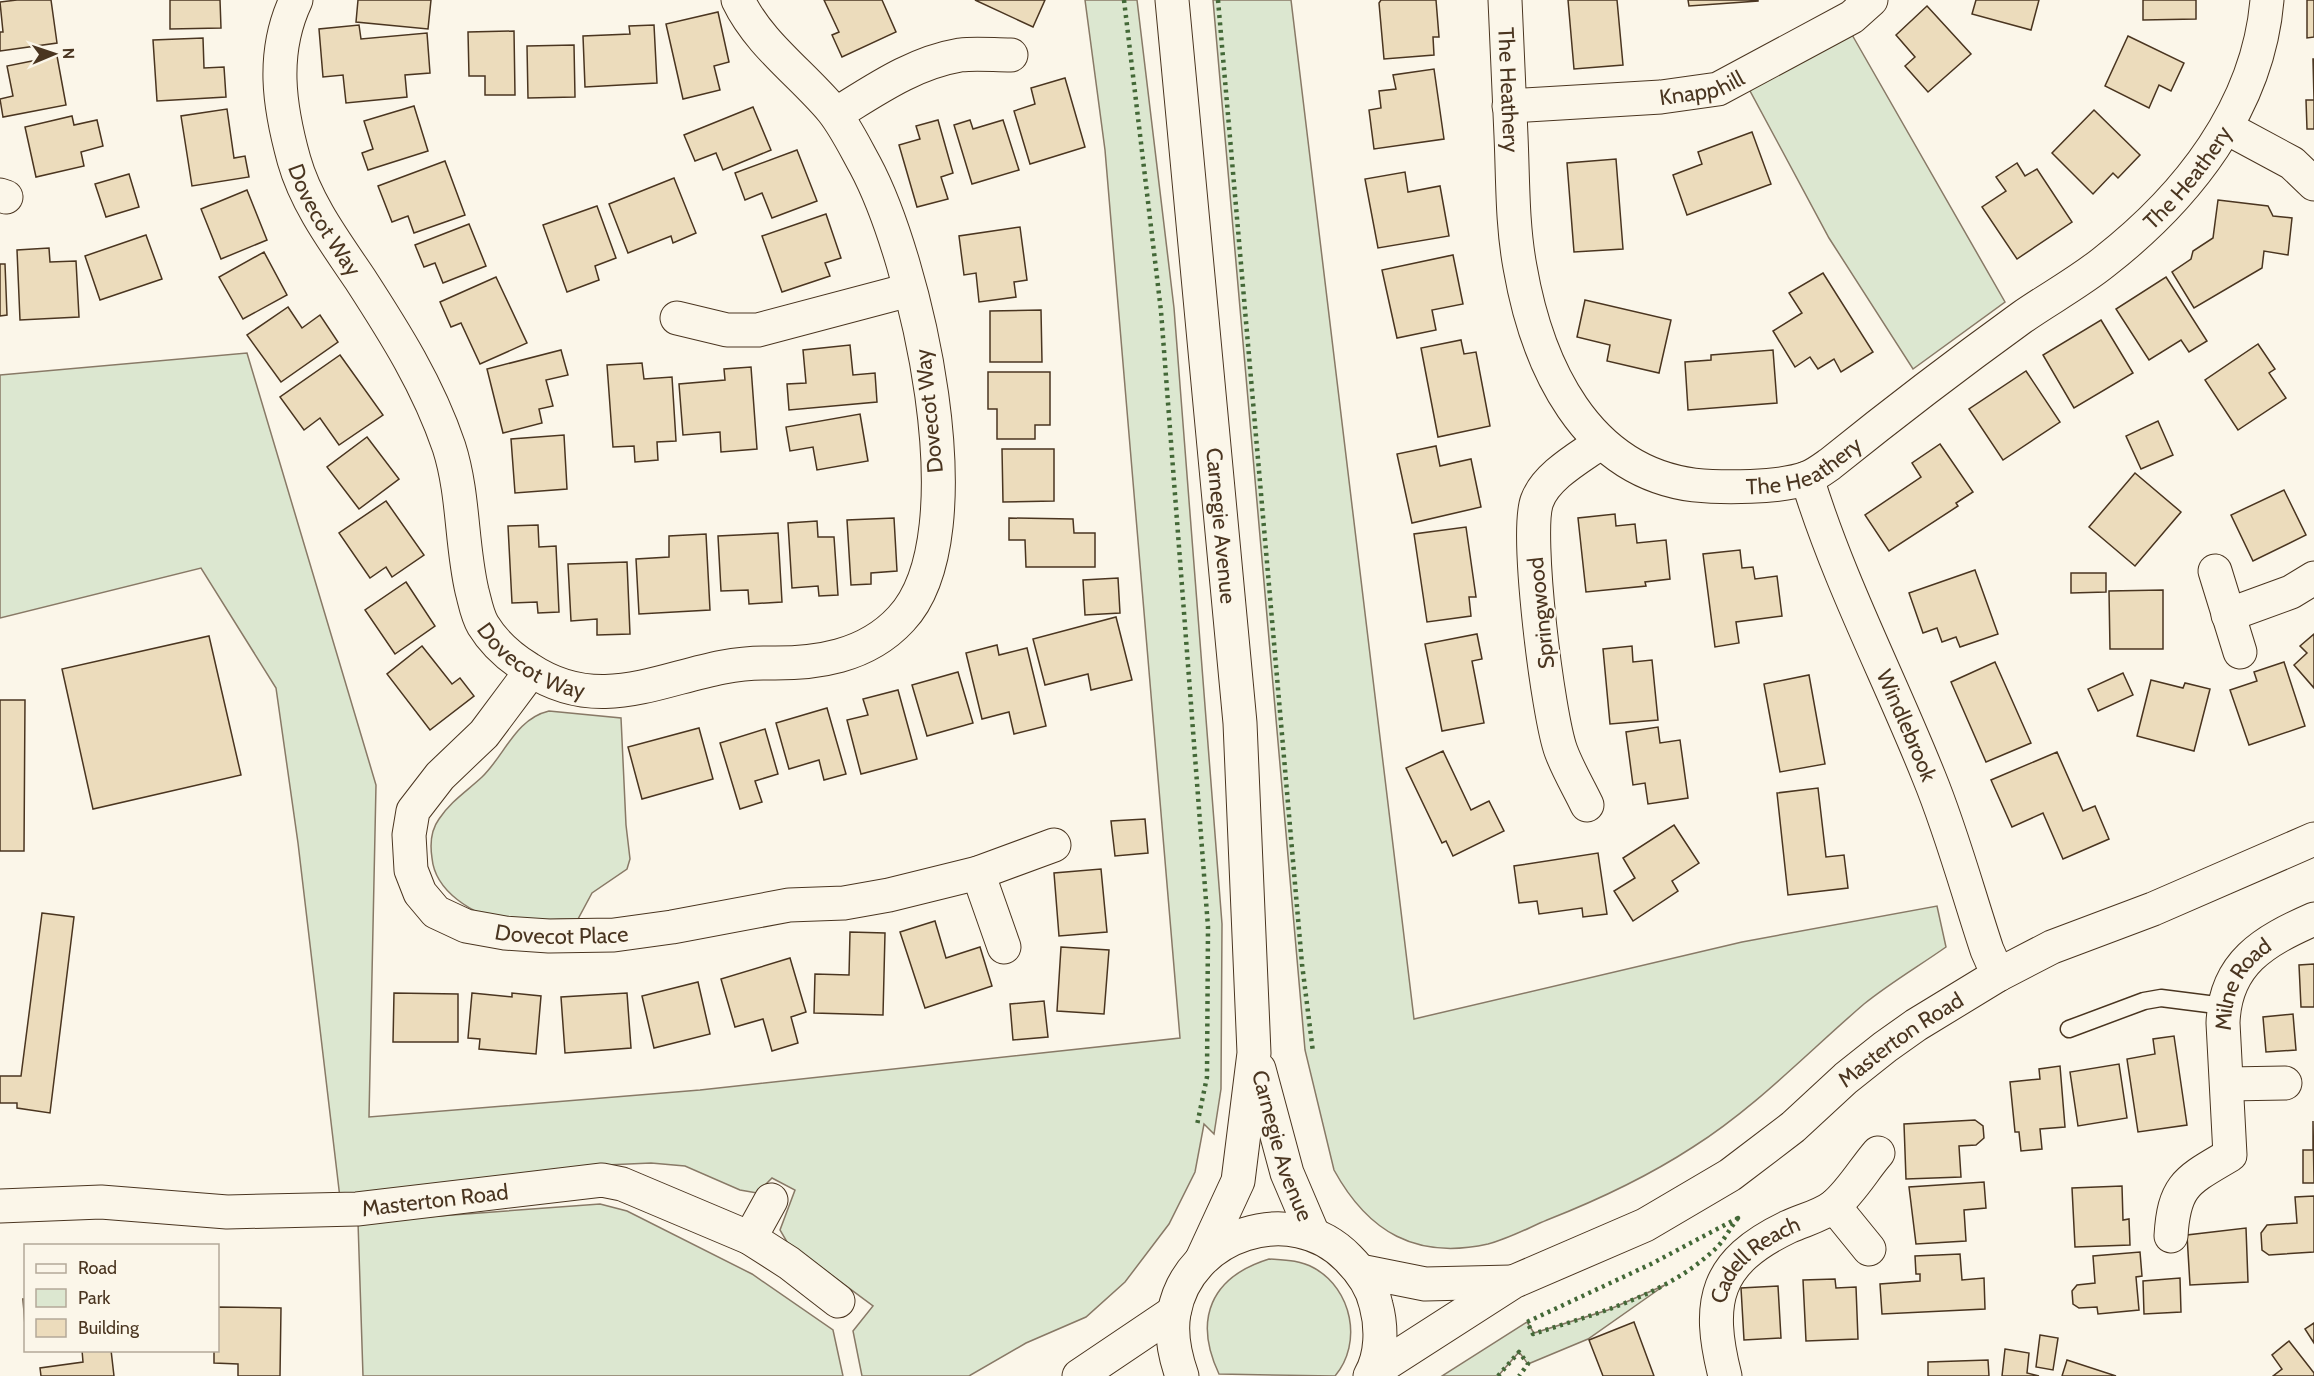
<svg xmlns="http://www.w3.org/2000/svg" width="2314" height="1376" font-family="Cabin,sans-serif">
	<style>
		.green { fill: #dce7d0; stroke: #887966; stroke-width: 1.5 }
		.building { fill: #ecdcbc; stroke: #4a3520; stroke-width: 1.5 }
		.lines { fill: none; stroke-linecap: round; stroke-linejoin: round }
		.lane-casing { stroke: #4a3520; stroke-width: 19 }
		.street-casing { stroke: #4a3520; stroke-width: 35 }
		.secondary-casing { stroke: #4a3520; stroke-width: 35 }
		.lane { stroke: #fbf6e9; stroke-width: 16 }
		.street { stroke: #fbf6e9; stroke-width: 33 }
		.secondary { stroke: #fbf6e9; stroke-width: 33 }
		.hedge { stroke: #436837; stroke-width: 4.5; stroke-dasharray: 3 4.5; stroke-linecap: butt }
		.labels { text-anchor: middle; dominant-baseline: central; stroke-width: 4.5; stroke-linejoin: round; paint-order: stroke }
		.street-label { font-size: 22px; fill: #4a3520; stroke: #fbf6e9 }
	</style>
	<rect width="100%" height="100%" fill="#fbf6e9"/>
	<g class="green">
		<polygon points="1085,0 1137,0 1174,308 1222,924 1221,1089 1214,1134 1204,1124 1195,1172 1169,1224 1125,1282 1086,1317 1026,1343 969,1376 862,1376 853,1331 873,1306 787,1242 780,1230 795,1190 772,1178 757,1193 740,1190 685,1166 651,1163 584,1166 340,1198 298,843 276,688 201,568 0,618 0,375 247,353 376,785 369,1117 700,1090 1180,1038 1105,150"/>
		<path d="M1213,0H1291L1414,1019L1742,942L1937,906L1946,947C1919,966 1890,983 1864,1004C1808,1052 1756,1107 1693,1147C1647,1177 1598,1200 1547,1220C1528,1228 1508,1239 1488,1244C1416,1260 1368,1232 1334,1170L1305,1050Z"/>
		<polygon points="1851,33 2005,302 1913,369 1829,238 1749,89"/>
		<path d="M549,711L621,718L626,825L630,859L627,869L592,893L578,919C554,919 528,921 504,919C473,916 435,891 432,858C430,845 431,830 439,819C451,801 467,791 482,777C505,755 515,719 549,711Z"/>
		<polygon points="600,1204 627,1211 752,1274 833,1330 843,1376 363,1376 358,1222"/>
		<path d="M1269,1259C1285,1260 1300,1260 1314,1268C1352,1289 1363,1343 1335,1376L1219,1374C1193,1319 1211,1277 1269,1259Z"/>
		<polygon points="1665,1285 1588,1339 1528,1364 1519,1352 1498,1376 1442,1376 1527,1322 1534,1333 1608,1310"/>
	</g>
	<g class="building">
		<polygon points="17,0 51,0 57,43 0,51 0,32 3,32 0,2"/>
		<polygon points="170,0 220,0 221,28 170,29"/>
		<polygon points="358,0 431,0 428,29 356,22"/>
		<polygon points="824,0 882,0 896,32 842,57 832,35 839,32"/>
		<polygon points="975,0 1045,0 1033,27"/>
		<polygon points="1381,0 1436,0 1439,37 1433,37 1434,55 1384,59 1379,3"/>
		<polygon points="1568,0 1617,0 1623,65 1574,69"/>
		<polygon points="1688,0 1758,0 1758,1 1689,6"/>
		<polygon points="1976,0 2039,0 2031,30 1972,14"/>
		<polygon points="2143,0 2196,0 2196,19 2143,20"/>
		<polygon points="2307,0 2314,0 2314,37 2307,38"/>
		<polygon points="1927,6 1971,54 1928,92 1905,66 1915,57 1896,35"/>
		<polygon points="718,12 729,62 714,66 720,90 683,99 666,24"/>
		<polygon points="359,25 361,39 427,33 430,73 405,75 407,97 346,103 343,75 323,77 319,29"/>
		<polygon points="654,25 657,83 585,87 583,36 630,34 629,26"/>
		<polygon points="514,31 515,95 485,95 485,76 469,76 468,32"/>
		<polygon points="2128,36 2184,63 2171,91 2159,85 2149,108 2105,86"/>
		<polygon points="203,38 204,68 224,67 226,97 157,101 153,40"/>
		<polygon points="574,45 575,97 528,98 527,46"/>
		<polygon points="57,56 66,105 3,117 0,99 13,96 7,66"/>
		<polygon points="2313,59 2314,59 2314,129 2307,129 2306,100 2314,100"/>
		<polygon points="1434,69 1444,139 1374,149 1369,110 1381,108 1379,91 1396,89 1393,75"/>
		<polygon points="1065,78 1085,147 1030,164 1014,111 1035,104 1031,88"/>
		<polygon points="414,106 428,151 368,170 362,153 373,149 364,121"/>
		<polygon points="753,107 771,150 723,170 716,153 695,161 684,135"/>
		<polygon points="227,109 234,158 245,156 249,177 192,186 181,116"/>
		<polygon points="2094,110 2140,155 2118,178 2113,173 2093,194 2052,153"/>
		<polygon points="72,116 74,125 97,120 103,146 81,152 84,166 36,177 25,127"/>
		<polygon points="938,120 953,173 941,177 948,199 917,207 899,145 920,139 916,126"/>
		<polygon points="970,120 973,129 1003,120 1019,170 972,184 954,125"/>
		<polygon points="1752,132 1771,184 1687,215 1673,175 1702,164 1698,152"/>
		<polygon points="797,150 817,201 772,218 762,193 745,200 735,173"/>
		<polygon points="1616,159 1623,249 1574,252 1567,163"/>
		<polygon points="445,161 465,215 414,233 408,216 392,222 378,186"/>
		<polygon points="2017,163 2025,176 2037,169 2072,222 2017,259 1982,207 2006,191 1996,177"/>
		<polygon points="1405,172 1408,192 1440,186 1449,236 1378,248 1365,179"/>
		<polygon points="129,174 139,207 106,217 95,184"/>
		<polygon points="674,178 696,233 673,243 671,236 628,253 609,204"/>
		<polygon points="247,190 267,240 221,259 201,209"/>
		<polygon points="2218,200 2268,206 2273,216 2292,218 2288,255 2264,251 2262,268 2194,308 2172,272 2191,259 2193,251 2213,238"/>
		<polygon points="597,206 616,258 595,266 599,280 567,292 543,225"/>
		<polygon points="826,214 841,258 825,263 830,276 782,292 762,236"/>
		<polygon points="469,224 486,266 443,283 435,263 424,267 415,245"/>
		<polygon points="1020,227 1027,280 1014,282 1016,297 979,302 976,273 964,275 959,236"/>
		<polygon points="146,235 162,279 100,300 85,256"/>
		<polygon points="49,248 50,262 76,261 79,317 20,320 17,250"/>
		<polygon points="264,252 287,295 243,319 219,277"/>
		<polygon points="1453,255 1463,304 1432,310 1436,330 1397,338 1382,270"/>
		<polygon points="0,264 5,264 7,315 0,316"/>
		<polygon points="1823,273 1873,352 1841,372 1834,359 1818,369 1810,357 1795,367 1773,331 1802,313 1789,293"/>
		<polygon points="496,277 527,343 480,364 461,323 451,327 440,302"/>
		<polygon points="2166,277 2207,341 2189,352 2181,340 2149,360 2116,309"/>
		<polygon points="1585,300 1671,320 1659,373 1607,361 1610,345 1577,337"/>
		<polygon points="288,307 302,328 320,315 338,342 281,382 247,335"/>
		<polygon points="1041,310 1042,362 990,362 990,311"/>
		<polygon points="2101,320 2133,373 2074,408 2043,355"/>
		<polygon points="1461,340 1464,354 1476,352 1490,426 1438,437 1421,348"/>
		<polygon points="2258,344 2275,369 2269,373 2286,398 2238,430 2205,380"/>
		<polygon points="850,345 853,375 875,373 877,402 789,410 787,384 806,383 803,350"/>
		<polygon points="561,350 568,375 546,380 553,406 539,409 542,423 503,433 487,369"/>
		<polygon points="1773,350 1777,403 1688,410 1685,362 1711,360 1711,355"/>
		<polygon points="340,355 383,415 339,445 320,418 304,430 280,397"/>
		<polygon points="642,363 644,379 672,377 676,441 657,442 658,460 635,462 634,446 613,447 607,365"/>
		<polygon points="751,367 757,449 721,452 720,432 683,435 679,384 725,380 724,369"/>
		<polygon points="2026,371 2060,422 2003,460 1969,409"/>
		<polygon points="988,372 1050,372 1050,425 1035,425 1035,439 997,439 997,409 988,409"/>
		<polygon points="860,414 868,461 817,470 813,447 790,451 786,427"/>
		<polygon points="2158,421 2173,455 2141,469 2126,436"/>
		<polygon points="564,435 567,489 515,493 511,439"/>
		<polygon points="367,437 399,479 359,509 327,467"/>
		<polygon points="1940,444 1973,492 1956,503 1958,506 1889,551 1865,515 1921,477 1912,463"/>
		<polygon points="1436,446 1440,466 1471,459 1481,507 1412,523 1397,454"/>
		<polygon points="1002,449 1054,449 1054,501 1003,502"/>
		<polygon points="2135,473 2181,512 2135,566 2089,527"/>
		<polygon points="2284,490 2306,535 2253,561 2231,515"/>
		<polygon points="386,501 424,555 392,577 386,567 370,578 339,533"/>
		<polygon points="1615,514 1616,526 1635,524 1637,543 1666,540 1670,579 1645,582 1646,586 1586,592 1578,518"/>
		<polygon points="894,518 897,571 871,573 871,584 851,585 847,520"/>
		<polygon points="1009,518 1073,519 1074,533 1095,533 1095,567 1026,567 1025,540 1009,540"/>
		<polygon points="817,521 818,537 834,537 838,595 819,596 818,586 792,588 788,523"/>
		<polygon points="538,525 539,547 556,546 559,612 538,613 537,602 512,603 508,526"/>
		<polygon points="1466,527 1476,597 1469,597 1471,616 1427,622 1414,534"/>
		<polygon points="778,533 782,602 749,604 748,590 721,591 718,536"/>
		<polygon points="706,534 710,610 639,614 636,559 669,557 669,536"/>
		<polygon points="1740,550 1742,568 1753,567 1755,579 1777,576 1782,616 1736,622 1739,643 1715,647 1703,554"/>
		<polygon points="627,562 630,634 597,635 597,619 571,621 568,564"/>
		<polygon points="1975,570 1998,634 1960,647 1956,637 1942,642 1937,628 1923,633 1909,593"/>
		<polygon points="2071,573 2106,573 2106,592 2071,593"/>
		<polygon points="1118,578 1120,613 1085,615 1083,580"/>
		<polygon points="406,582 435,626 395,654 365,610"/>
		<polygon points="2163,590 2163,649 2110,649 2109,591"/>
		<polygon points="1116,617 1132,680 1091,690 1088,674 1045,685 1033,639"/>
		<polygon points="1477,634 1482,659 1472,661 1484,723 1442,731 1425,644"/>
		<polygon points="2314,634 2314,688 2294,665 2307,653 2300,646"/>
		<polygon points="209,636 241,775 93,809 62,669"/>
		<polygon points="997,645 999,655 1027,648 1046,726 1014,734 1009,712 982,719 966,653"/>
		<polygon points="422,646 452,684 460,678 474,696 430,730 387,674"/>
		<polygon points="1632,646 1633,662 1652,660 1658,720 1610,724 1603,649"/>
		<polygon points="1995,662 2031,743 1986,762 1951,682"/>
		<polygon points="2284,662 2305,726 2249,745 2230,690 2257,681 2254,672"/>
		<polygon points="958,672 973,723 927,736 912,685"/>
		<polygon points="2123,673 2133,695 2098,711 2088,689"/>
		<polygon points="1809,675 1825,764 1780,772 1764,684"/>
		<polygon points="2151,680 2183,688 2185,683 2210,689 2194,751 2137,736"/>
		<polygon points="898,690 917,759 861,774 847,720 868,715 863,699"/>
		<polygon points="0,700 25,700 24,851 0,851"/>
		<polygon points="827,708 846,774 824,780 819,760 789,769 776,723"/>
		<polygon points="1658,727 1660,743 1680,740 1688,798 1648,804 1645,783 1633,785 1626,732"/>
		<polygon points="699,728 713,779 642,799 628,747"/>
		<polygon points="765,729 778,774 755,781 762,802 740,809 720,743"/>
		<polygon points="1443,751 1471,810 1489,801 1504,831 1453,856 1446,841 1442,843 1406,768"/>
		<polygon points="2057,752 2083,811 2095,806 2109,839 2063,859 2043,813 2012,827 1991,780"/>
		<polygon points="1818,788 1826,857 1844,855 1848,888 1788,895 1777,793"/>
		<polygon points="1145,819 1148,853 1115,856 1111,821"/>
		<polygon points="1674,825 1699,863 1672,881 1678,891 1633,921 1614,891 1635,878 1623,858"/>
		<polygon points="1598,853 1607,914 1583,917 1582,908 1539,914 1537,901 1519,903 1514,866"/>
		<polygon points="1101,869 1107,932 1059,936 1054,873"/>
		<polygon points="42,913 74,917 50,1113 17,1108 17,1103 0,1103 0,1076 21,1076"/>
		<polygon points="935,921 946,958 980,947 992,986 925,1008 900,932"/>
		<polygon points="850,932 885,933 883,1015 814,1013 815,974 849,975"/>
		<polygon points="1061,947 1109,950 1104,1014 1057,1011"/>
		<polygon points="790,958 806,1012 791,1017 798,1043 772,1051 763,1019 735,1027 721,979"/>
		<polygon points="2314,964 2314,1007 2301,1007 2299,965"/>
		<polygon points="698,982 710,1034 654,1048 642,996"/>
		<polygon points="394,993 458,994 458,1042 393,1042"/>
		<polygon points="472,993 512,997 512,993 541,996 536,1054 479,1049 480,1039 468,1038"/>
		<polygon points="627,993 631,1048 565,1053 561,997"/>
		<polygon points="1044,1001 1048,1037 1013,1040 1010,1004"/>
		<polygon points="2293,1014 2296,1050 2266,1052 2263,1017"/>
		<polygon points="2174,1036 2187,1125 2138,1132 2127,1059 2155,1054 2153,1039"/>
		<polygon points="2119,1064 2127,1118 2078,1126 2070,1072"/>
		<polygon points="2060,1066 2065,1127 2040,1129 2042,1149 2021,1151 2019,1132 2015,1132 2010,1082 2040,1079 2039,1069"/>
		<polygon points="1975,1120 1983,1126 1984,1138 1976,1145 1959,1146 1961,1177 1906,1179 1904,1124"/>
		<polygon points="2313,1121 2314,1183 2303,1183 2303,1150 2313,1150"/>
		<polygon points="1984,1182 1986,1208 1964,1210 1966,1241 1916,1244 1909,1187"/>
		<polygon points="2122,1186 2123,1220 2129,1219 2130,1245 2075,1247 2072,1188"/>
		<polygon points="2314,1196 2314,1252 2269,1255 2262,1250 2261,1233 2267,1225 2297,1223 2295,1197"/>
		<polygon points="2246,1228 2248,1282 2190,1285 2187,1235"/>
		<polygon points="2140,1252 2142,1276 2136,1277 2139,1310 2098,1314 2097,1307 2079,1308 2073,1304 2072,1291 2077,1285 2095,1283 2093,1256"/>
		<polygon points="1960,1254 1962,1280 1984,1278 1985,1309 1882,1314 1880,1284 1920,1281 1920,1274 1916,1274 1915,1256"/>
		<polygon points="2180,1278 2181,1312 2144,1314 2143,1281"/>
		<polygon points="1835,1279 1836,1288 1856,1287 1858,1339 1806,1341 1803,1280"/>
		<polygon points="1778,1286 1781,1338 1744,1340 1741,1288"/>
		<polygon points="23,1299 26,1299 26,1326 25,1326"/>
		<polygon points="218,1307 281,1308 280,1376 238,1376 238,1364 214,1363 214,1350 218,1350"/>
		<polygon points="1634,1322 1654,1376 1603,1376 1589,1340"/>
		<polygon points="2314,1323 2314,1343 2305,1329"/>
		<polygon points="2040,1335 2058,1338 2053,1370 2036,1367"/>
		<polygon points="2289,1341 2314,1373 2314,1376 2273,1376 2282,1369 2272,1355"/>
		<polygon points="2005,1349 2029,1353 2027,1373 2039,1376 2002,1376"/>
		<polygon points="82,1350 111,1350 114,1376 41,1376 40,1368 83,1362"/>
		<polygon points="1988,1360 1989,1376 1928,1376 1928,1362"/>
		<polygon points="2067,1360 2116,1376 2062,1376"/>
	</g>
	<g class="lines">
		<defs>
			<polyline id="lane" points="2069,1029 2144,1001 2161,998 2224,1006"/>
			<g id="street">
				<path id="s1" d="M296,0C271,53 279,106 294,160C306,203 335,242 360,279C395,333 428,385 449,447C464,494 461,544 472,591C475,602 477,615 483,625C494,643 511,658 529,669C612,724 682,661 767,663C816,664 866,657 901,619C981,534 915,258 865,165C855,147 845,126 832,110C801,73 759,44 738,0"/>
				<path id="s2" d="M1505,0C1507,45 1509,91 1511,136C1513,180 1512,224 1520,267C1537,365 1585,471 1694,485C1722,488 1780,488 1807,478C1815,475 1823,469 1830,464C1892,414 1956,365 2021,318C2048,299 2078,283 2104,262C2187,197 2258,108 2267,0"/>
				<path id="s3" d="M1509,106L1661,97L1718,89L1852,17L1871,0"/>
				<path d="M836,114C875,90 913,63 960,55C976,53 994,55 1011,55"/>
				<polyline points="2227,128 2292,163 2314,184"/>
				<polyline points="0,195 6,197"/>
				<polyline points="677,318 727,330 758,330 909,290"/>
				<path id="s4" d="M1807,478C1839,582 1889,677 1929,777C1952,833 1968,893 1987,950L1998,975"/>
				<polyline points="2215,571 2240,652"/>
				<polyline points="2228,615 2291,592 2314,578"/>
				<path id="s5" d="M531,671L484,734L440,776L413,811L409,835L411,870L420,893L436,912L466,926L505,933L549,936L614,935L672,927L789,905L844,903L889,895L978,873L1054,845"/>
				<path d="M1587,805C1579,788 1568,770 1561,751C1548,716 1525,533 1537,501C1546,476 1579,458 1600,443"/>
				<polyline points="978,873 1004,947"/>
				<polyline points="2228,1084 2285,1083"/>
				<path id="s6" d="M0,1206L101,1202L227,1212L357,1209L602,1180L622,1184L750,1238L789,1263L838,1301"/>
				<polyline points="1834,1206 1869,1249"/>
				<path id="s7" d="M2171,1236C2174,1184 2188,1180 2230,1155L2223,1023C2225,963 2264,941 2314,919"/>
				<polyline points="750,1238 771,1200"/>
				<path id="s8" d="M1725,1376C1706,1301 1715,1262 1788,1227C1803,1220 1821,1216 1834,1206C1851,1192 1864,1169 1878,1153"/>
			</g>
			<g id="secondary">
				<path id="s9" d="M1172,0L1240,723L1254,1053L1238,1181L1202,1259"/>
				<path id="s10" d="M1259,1069L1287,1173L1313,1234"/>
				<polyline points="1360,1271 1425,1284 1511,1282"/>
				<path id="s11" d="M1373,1372L1513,1282L1645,1225L1730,1175L1793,1127L1846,1078L1885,1047L1916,1025L1998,975L2052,947L2153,909L2314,839"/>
				<polyline points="1079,1376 1174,1312"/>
				<path d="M1182,1376C1175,1356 1170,1335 1174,1313C1188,1234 1292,1200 1348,1258C1362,1272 1372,1286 1376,1305C1382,1327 1382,1355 1370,1376"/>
			</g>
		</defs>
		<use href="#lane" class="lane-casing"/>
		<use href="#street" class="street-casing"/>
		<use href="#secondary" class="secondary-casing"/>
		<use href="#lane" class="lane"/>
		<use href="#street" class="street"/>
		<use href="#secondary" class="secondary"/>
		<g class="hedge">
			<polyline points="1124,0 1161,311 1208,927 1207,1077 1197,1125"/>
			<polyline points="1218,0 1302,964 1313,1052"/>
			<path d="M1738,1218C1730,1228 1723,1243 1713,1251C1664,1296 1595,1314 1533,1334L1527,1322L1651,1264Z"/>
			<polyline points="1498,1376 1519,1352 1528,1364 1519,1376"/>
		</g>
	</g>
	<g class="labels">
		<g class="street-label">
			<text stroke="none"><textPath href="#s3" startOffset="194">Knapphill</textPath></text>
			<text stroke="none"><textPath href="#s2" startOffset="90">The Heathery</textPath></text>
			<text stroke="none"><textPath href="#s2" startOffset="1168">The Heathery</textPath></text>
			<text stroke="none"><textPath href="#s1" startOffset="231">Dovecot Way</textPath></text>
			<text transform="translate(929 411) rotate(-96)">Dovecot Way</text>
			<text stroke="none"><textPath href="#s2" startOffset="682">The Heathery</textPath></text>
			<text stroke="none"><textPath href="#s9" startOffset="528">Carnegie Avenue</textPath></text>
			<text transform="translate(1541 613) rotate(-96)">Springwood</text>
			<text stroke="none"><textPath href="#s1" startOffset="735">Dovecot Way</textPath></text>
			<text stroke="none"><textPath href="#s4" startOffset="267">Windlebrook</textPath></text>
			<text stroke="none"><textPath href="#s5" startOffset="422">Dovecot Place</textPath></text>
			<text stroke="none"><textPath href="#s7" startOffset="284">Milne Road</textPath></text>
			<text stroke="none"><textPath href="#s11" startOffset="627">Masterton Road</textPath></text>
			<text stroke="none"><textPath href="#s10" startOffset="80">Carnegie Avenue</textPath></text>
			<text stroke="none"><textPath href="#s6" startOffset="436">Masterton Road</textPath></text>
			<text stroke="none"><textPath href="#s8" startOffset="134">Cadell Reach</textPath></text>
		</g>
	</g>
	<rect x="24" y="1244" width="195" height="108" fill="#fbf6e9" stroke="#b4a999" stroke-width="1.5"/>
	<rect x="36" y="1264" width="30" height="9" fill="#fbf6e9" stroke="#b4a999" stroke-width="1.5"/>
	<text x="78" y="1274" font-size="18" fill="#4a3520">Road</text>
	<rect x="36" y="1289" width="30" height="18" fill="#dce7d0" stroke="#b4a999" stroke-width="1.5"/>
	<text x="78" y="1304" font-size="18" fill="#4a3520">Park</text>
	<rect x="36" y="1319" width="30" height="18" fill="#ecdcbc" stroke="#b4a999" stroke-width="1.5"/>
	<text x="78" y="1334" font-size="18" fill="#4a3520">Building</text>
	<g transform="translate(54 54) rotate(88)" stroke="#fbf6e9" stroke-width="4.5" paint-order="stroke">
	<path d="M0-4.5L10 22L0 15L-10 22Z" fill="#4a3520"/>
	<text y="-9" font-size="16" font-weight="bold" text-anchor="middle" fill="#4a3520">N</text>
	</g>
</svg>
